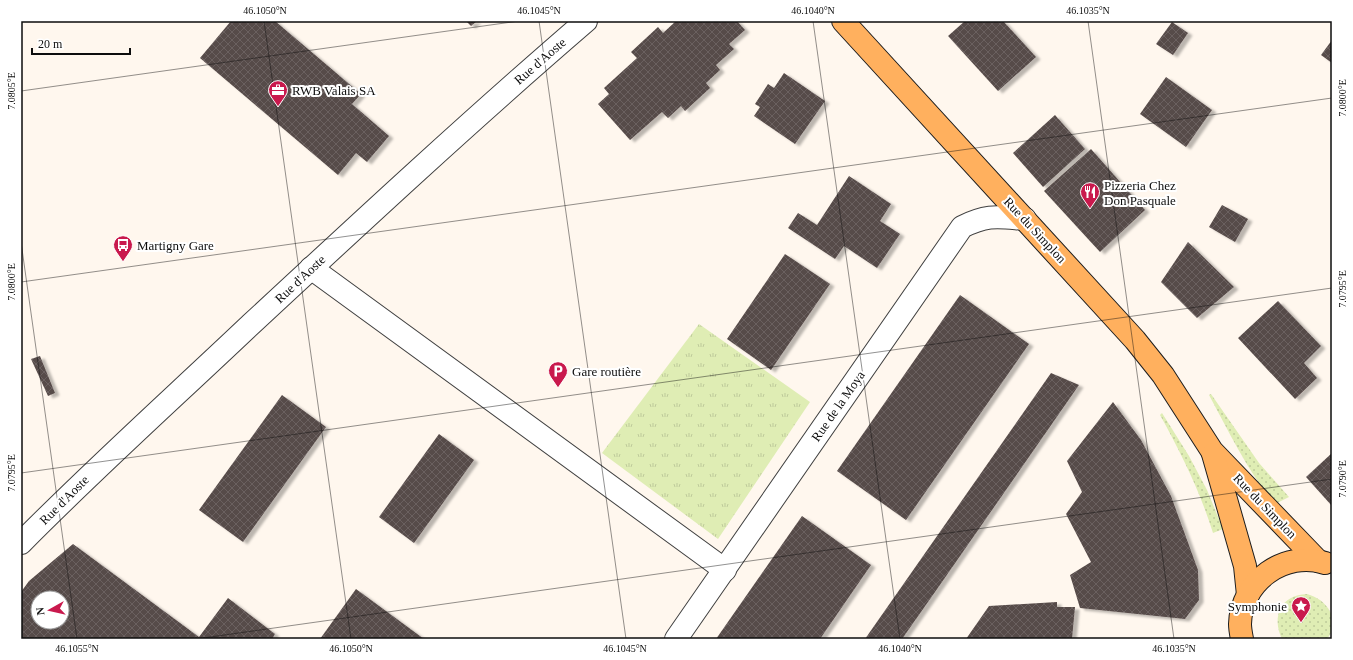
<svg xmlns="http://www.w3.org/2000/svg" width="1353" height="660" font-family="'Times New Roman',serif">
	<style>
		.grass { fill: url(#grass-dots) }
		.park { fill: url(#park-tufts) }
		.building { fill: url(#building-cross-hatch); fill-rule: evenodd; filter: url(#shadow) }
		.lines { fill: none; stroke-linecap: round; stroke-linejoin: round }
		.minor-casing { stroke: #404040; stroke-width: 24 }
		.tertiary-casing { stroke: #404040; stroke-width: 24 }
		.primary-casing { stroke: #1e1e1e; stroke-width: 24 }
		.minor { stroke: #fff; stroke-width: 22 }
		.tertiary { stroke: #fff; stroke-width: 22 }
		.primary { stroke: #ffb05e; stroke-width: 22 }
		.ticks { fill: none; stroke: #0d0d0d; stroke-width: 1; stroke-opacity: 0.45 }
		.labels { text-anchor: middle; dominant-baseline: central; stroke-width: 4; stroke-linejoin: round; paint-order: stroke }
		.street-label { font-size: 13px; fill: #0d0d0d; stroke: #fff }
		.poi-label { font-size: 13px; fill: #0d0d0d; stroke: #fff; text-anchor: start }
		.neatline { fill: none; stroke: #0d0d0d; stroke-width: 1.5 }
		.ticks-label { font-size: 10px; text-anchor: middle; fill: #0d0d0d }
	</style>
	<defs>
		<pattern id="grass-dots" width="8" height="8" patternUnits="userSpaceOnUse"><rect width="8" height="8" fill="#dfedb4"/><path d="M2 2h.1M6 6h.1" fill="none" stroke="#beca9a" stroke-width="1.8" stroke-linecap="round"/></pattern>
		<pattern id="park-tufts" width="24" height="20" patternUnits="userSpaceOnUse"><rect width="24" height="20" fill="#dfedb4"/><path d="M3 7l-1-3M5 7V3M7 7l1-3M15 17l-1-3M17 17v-4M19 17l1-3" fill="none" stroke="#beca9a"/></pattern>
		<pattern id="building-cross-hatch" width="8" height="8" patternUnits="userSpaceOnUse"><rect width="8" height="8" fill="#574b49"/><path d="M0 0l8 8M0 8l8-8" fill="none" stroke="#6a605f"/></pattern>
		<filter id="shadow"><feDropShadow dx="4.5" dy="2.5" stdDeviation="1" flood-color="#0004"/></filter>
	</defs>
	<rect width="100%" height="100%" fill="#fff7ee"/>
	<g class="grass">
		<path d="M1211,394L1259,463L1289,497L1275,504C1248,472 1229,432 1209,395Z"/>
		<path d="M1162,413L1189,456L1207,490L1223,529L1213,533C1200,491 1181,453 1160,415Z"/>
		<path d="M1307,594C1327,599 1342,621 1327,639H1282C1271,616 1281,595 1307,594Z"/>
	</g>
	<polygon class="park" points="699,324 810,402 718,539 602,453"/>
	<g class="building">
		<polygon points="231,21 275,21 361,94 352,104 389,136 367,162 356,153 338,175 200,58"/>
		<polygon points="466,21 477,21 471,26"/>
		<polygon points="676,21 737,21 745,30 729,44 734,49 716,65 720,70 706,83 710,88 685,111 681,106 668,118 662,112 630,140 598,104 609,94 604,88 637,58 631,52 658,27 663,33"/>
		<polygon points="965,21 1003,21 1036,57 998,91 948,36"/>
		<polygon points="1172,22 1188,33 1173,55 1156,44"/>
		<polygon points="1332,40 1332,63 1321,55"/>
		<polygon points="784,73 825,101 795,144 754,116 760,107 755,104 768,84 774,88"/>
		<polygon points="1166,77 1212,110 1186,147 1140,114"/>
		<polygon points="1055,115 1085,149 1043,187 1013,153"/>
		<polygon points="1091,149 1145,210 1100,252 1044,191"/>
		<polygon points="849,176 891,204 880,221 900,234 877,268 844,246 835,259 788,228 798,213 817,225"/>
		<polygon points="1222,205 1248,219 1235,242 1209,227"/>
		<polygon points="1188,242 1234,287 1197,318 1161,282"/>
		<polygon points="785,254 830,284 771,370 727,339"/>
		<polygon points="960,295 1029,344 906,520 837,471"/>
		<polygon points="1278,301 1321,346 1304,363 1317,378 1295,399 1238,338"/>
		<polygon points="40,356 55,393 48,396 31,359"/>
		<polygon points="1051,373 1079,385 935,592 902,639 865,639"/>
		<polygon points="282,395 326,427 243,542 199,510"/>
		<polygon points="1113,402 1141,440 1171,496 1198,570 1199,600 1185,619 1080,608 1070,575 1091,562 1066,514 1082,492 1067,461"/>
		<polygon points="439,434 474,460 414,543 379,517"/>
		<polygon points="1332,453 1332,506 1306,477"/>
		<polygon points="802,516 871,565 820,639 716,639"/>
		<path d="M73,544L199,637L228,598L275,634L272,639H21V592L29,581ZM38,598H62V622H38Z"/>
		<polygon points="356,589 424,639 320,639"/>
		<polygon points="1057,602 1057,607 1075,607 1072,639 966,639 989,606"/>
	</g>
	<g class="lines">
		<defs>
			<g id="minor">
				<polyline points="311,268 725,570"/>
				<path d="M676,639L962,227C988,214 998,217 1025,219"/>
			</g>
			<path id="tertiary" d="M21,543C94,469 172,399 248,327C359,224 471,120 586,21"/>
			<g id="primary">
				<polyline points="843,21 1135,340 1163,375 1212,451 1318,561"/>
				<polyline points="1213,454 1245,566 1248,595"/>
				<path d="M1242,639C1241,634 1240,629 1240,624C1241,581 1285,550 1325,563"/>
			</g>
		</defs>
		<use href="#minor" class="minor-casing"/>
		<use href="#tertiary" class="tertiary-casing"/>
		<use href="#primary" class="primary-casing"/>
		<use href="#minor" class="minor"/>
		<use href="#tertiary" class="tertiary"/>
		<use href="#primary" class="primary"/>
	</g>
	<path class="ticks" d="M264,21L351,639M539,21L626,639M813,21L900,639M1088,21L1174,639M21,91L519,21M21,242L77,639M21,282L1332,98M21,473L1332,288M196,639L1332,479"/>
	<defs>
		<symbol id="office-pin" viewBox="-11 -11 22 30"><path d="M0 17L-7.5 6A9.5 9.5 0 1 1 7.5 6Z" fill="#c9194d" stroke="#fff"/><path d="M-6-3h4V-5.5h4V-3h4V5H-6ZM-1-4.5V-3h2v-1.5ZM-6 0V1H6V0Z" fill="#fff"/></symbol>
		<symbol id="restaurant-pin" viewBox="-11 -11 22 30"><path d="M0 17L-7.5 6A9.5 9.5 0 1 1 7.5 6Z" fill="#c9194d" stroke="#fff"/><path d="M-5-6h1v4h1v-4h1v4h1v-4h1v5L-1.5 .5V6h-2V.5L-5-1ZM5-6V6H3V1.5H1.5Q1.5-4 5-6Z" fill="#fff"/></symbol>
		<symbol id="bus-pin" viewBox="-11 -11 22 30"><path d="M0 17L-7.5 6A9.5 9.5 0 1 1 7.5 6Z" fill="#c9194d" stroke="#fff"/><path d="M-5-6H5V4H4V6H2V4H-2V6H-4V4H-5ZM-3.5-4V0h7V-4ZM-3.5 1.2v1.5H-2V1.2ZM2 1.2v1.5H3.5V1.2Z" fill="#fff"/></symbol>
		<symbol id="parking-pin" viewBox="-11 -11 22 30"><path d="M0 17L-7.5 6A9.5 9.5 0 1 1 7.5 6Z" fill="#c9194d" stroke="#fff"/><path d="M-3.5-5.5H1a3.5 3.5 0 0 1 0 7H-1V5.5H-3.5ZM-1-3.4V-.6H.8a1.4 1.4 0 0 0 0-2.8Z" fill="#fff"/></symbol>
		<symbol id="sight-pin" viewBox="-11 -11 22 30"><path d="M0 17L-7.5 6A9.5 9.5 0 1 1 7.5 6Z" fill="#c9194d" stroke="#fff"/><path d="M0-6L1.8-2.2L6-1.7L2.9 1.2L3.7 5.4L0 3.3L-3.7 5.4L-2.9 1.2L-6-1.7L-1.8-2.2Z" fill="#fff"/></symbol>
	</defs>
	<g fill-rule="evenodd">
		<use href="#office-pin" x="267" y="79" width="22" height="30"/>
		<use href="#restaurant-pin" x="1079" y="181" width="22" height="30"/>
		<use href="#bus-pin" x="112" y="234" width="22" height="30"/>
		<use href="#parking-pin" x="547" y="360" width="22" height="30"/>
		<use href="#sight-pin" x="1290" y="595" width="22" height="30"/>
	</g>
	<g class="labels">
		<g class="street-label">
			<text transform="translate(540 61) rotate(-41)">Rue d'Aoste</text>
			<text transform="translate(1035 230) rotate(47)">Rue du Simplon</text>
			<text transform="translate(300 279) rotate(-43)">Rue d'Aoste</text>
			<text transform="translate(838 406) rotate(-55)">Rue de la Moya</text>
			<text transform="translate(64 500) rotate(-45)">Rue d'Aoste</text>
			<text transform="translate(1265 506) rotate(46)">Rue du Simplon</text>
		</g>
		<g class="poi-label">
			<text x="292" y="90">RWB Valais SA</text>
			<text x="1104" y="185">Pizzeria Chez<tspan x="1104" dy="15">Don Pasquale</tspan></text>
			<text x="137" y="245">Martigny Gare</text>
			<text x="572" y="371">Gare routière</text>
			<text x="1287" y="606" text-anchor="end">Symphonie</text>
		</g>
	</g>
	<rect width="1353" height="660" fill="none" stroke="#ffffff" stroke-width="44"/>
	<g transform="translate(50 610) rotate(262)"><circle r="19" fill="#ffffff" stroke="#9e9e9e"/>
	<path d="M0-3L7 15L0 10L-7 15Z" fill="#c9194d"/>
	<text y="-6" font-size="11" font-weight="bold" text-anchor="middle" fill="#0d0d0d">N</text>
	</g>
	<path d="M32 48v6h98v-6" fill="none" stroke="#0d0d0d" stroke-width="2"/>
	<text x="38" y="48" font-size="12" fill="#0d0d0d" stroke="#ffffff" stroke-width="3" paint-order="stroke">20 m</text>
	<rect x="22" y="22" width="1309" height="616" class="neatline"/>
	<g class="ticks-label">
		<text x="265" y="14">46.1050°N</text>
		<text x="539" y="14">46.1045°N</text>
		<text x="813" y="14">46.1040°N</text>
		<text x="1088" y="14">46.1035°N</text>
		<text transform="translate(11 91) rotate(-90)" y="4">7.0805°E</text>
		<text transform="translate(1342 98) rotate(-90)" y="4">7.0800°E</text>
		<text transform="translate(11 282) rotate(-90)" y="4">7.0800°E</text>
		<text transform="translate(1342 289) rotate(-90)" y="4">7.0795°E</text>
		<text transform="translate(11 473) rotate(-90)" y="4">7.0795°E</text>
		<text transform="translate(1342 479) rotate(-90)" y="4">7.0790°E</text>
		<text x="77" y="652">46.1055°N</text>
		<text x="351" y="652">46.1050°N</text>
		<text x="625" y="652">46.1045°N</text>
		<text x="900" y="652">46.1040°N</text>
		<text x="1174" y="652">46.1035°N</text>
	</g>
</svg>
